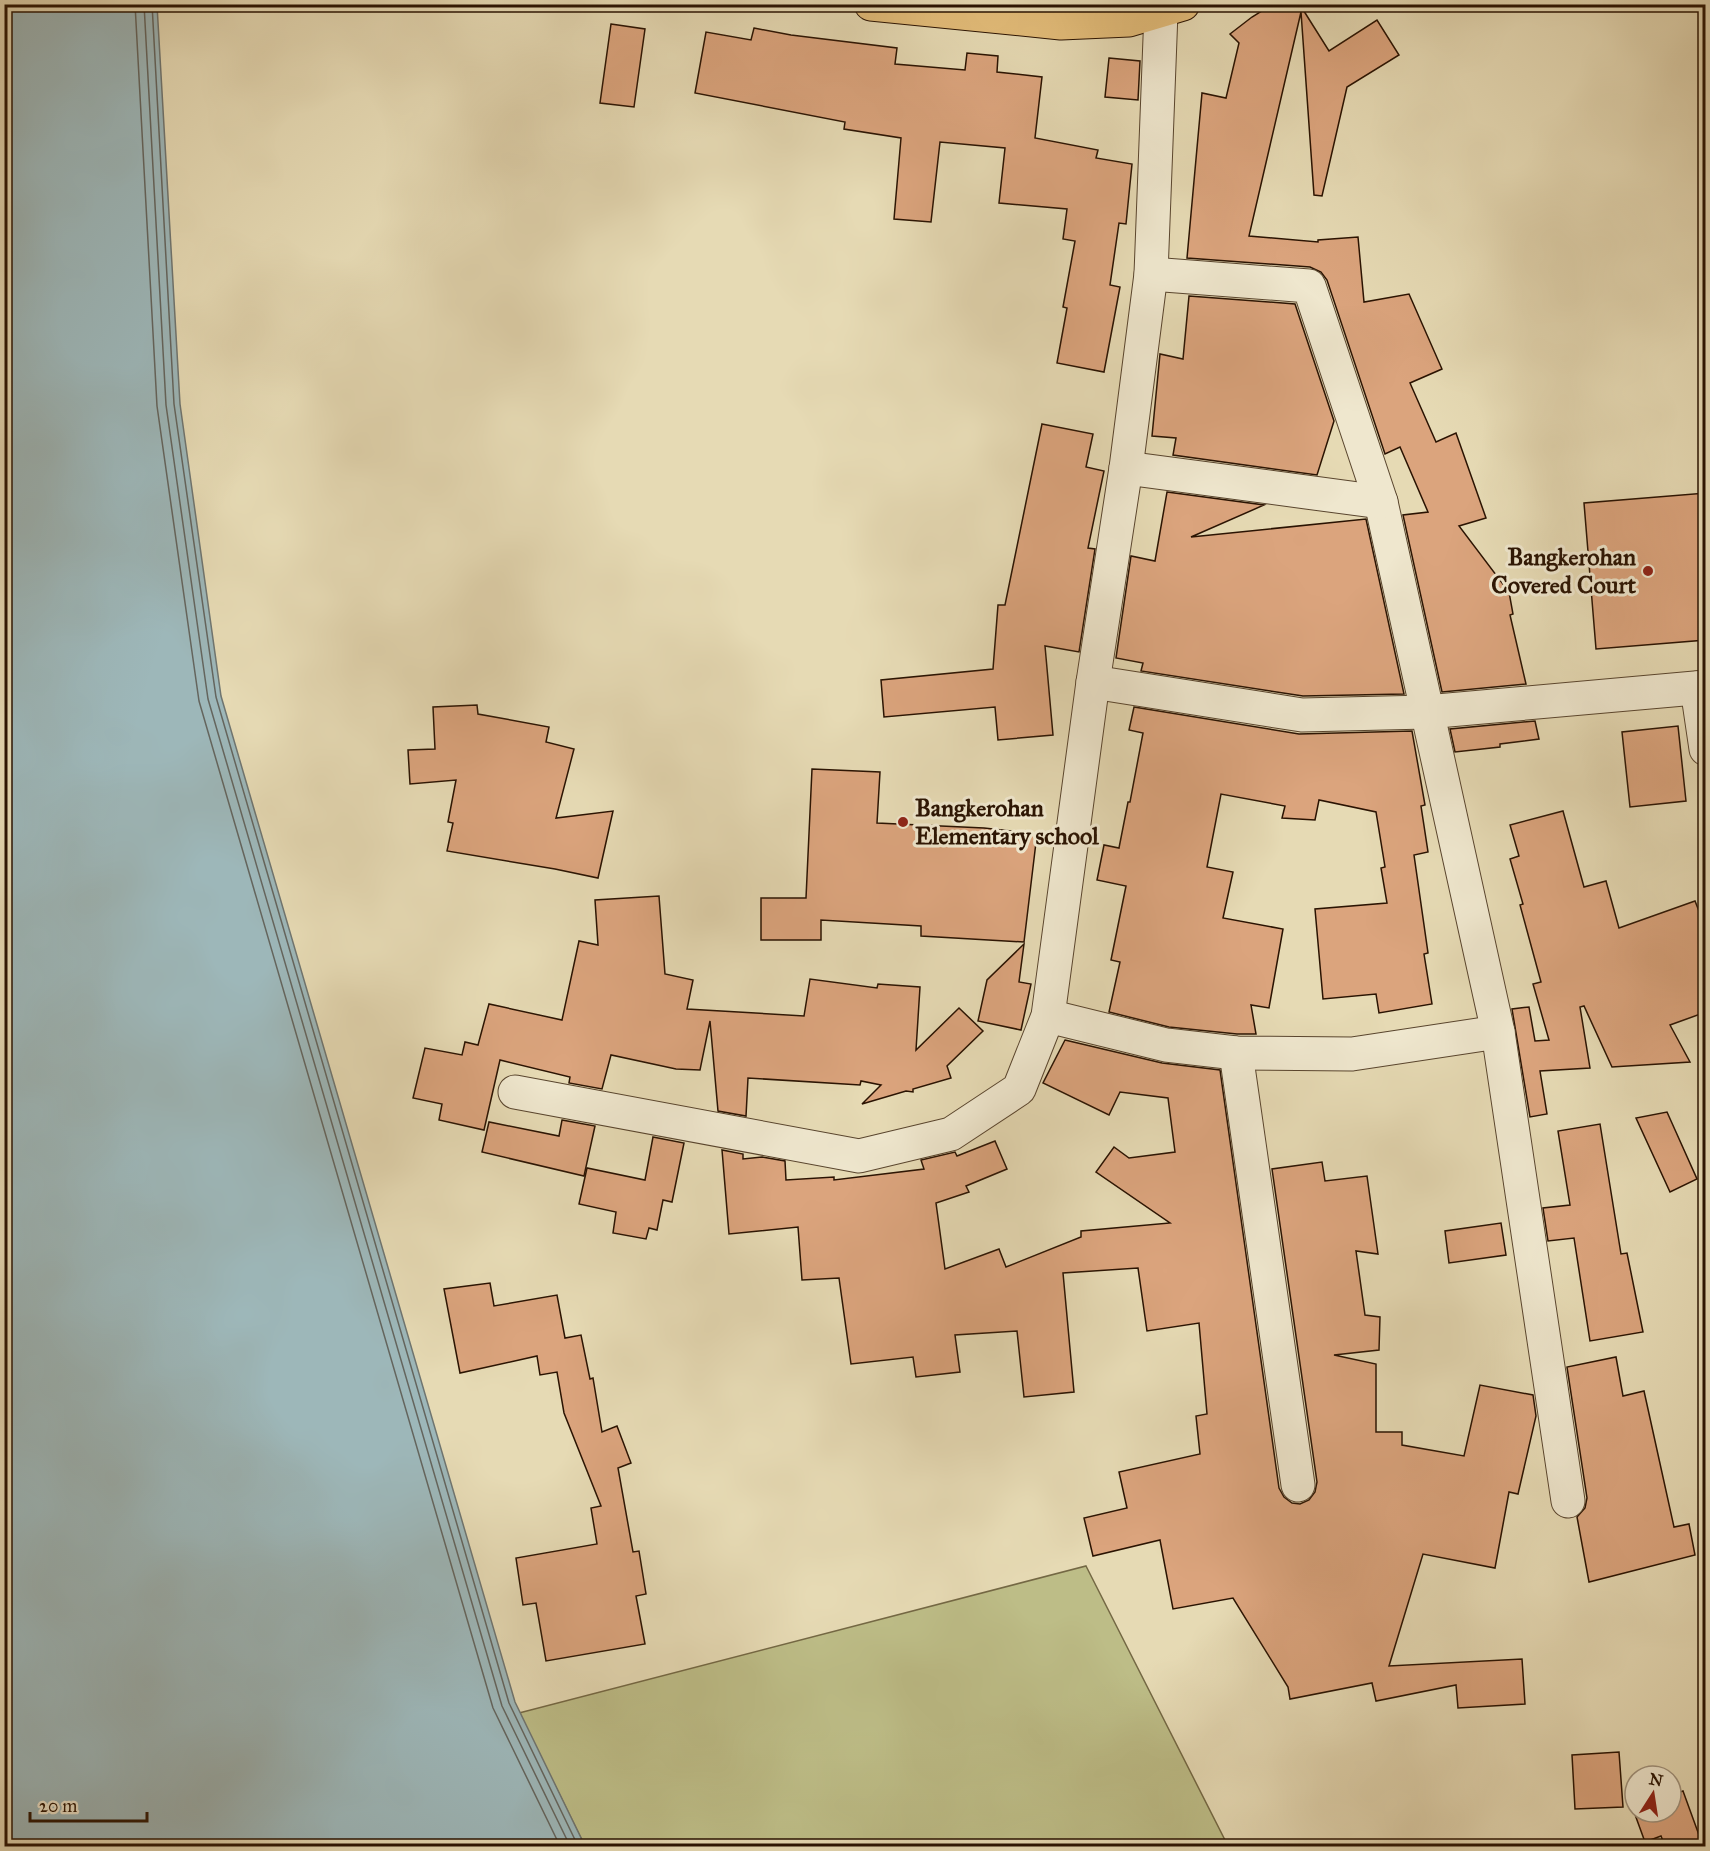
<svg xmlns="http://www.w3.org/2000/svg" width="1710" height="1851" font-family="'IM FELL Great Primer',serif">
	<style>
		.green { fill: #bdbd87; stroke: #746844; stroke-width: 1.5 }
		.water { fill: #9db7b9; stroke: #6f7570; stroke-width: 1.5 }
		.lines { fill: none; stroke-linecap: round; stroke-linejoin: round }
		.shore { stroke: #64655e; stroke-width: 1.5 }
		.building { fill: #dba47d; stroke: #2a1302; stroke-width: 1.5 }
		.minor-casing { stroke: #59452e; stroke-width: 35 }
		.major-casing { stroke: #2a1302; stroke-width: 35 }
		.minor { stroke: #efe7ce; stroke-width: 33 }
		.major { stroke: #e3bd7a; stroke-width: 33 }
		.poi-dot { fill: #8f2418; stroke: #efe7ce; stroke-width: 2 }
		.labels { text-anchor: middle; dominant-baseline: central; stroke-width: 6; stroke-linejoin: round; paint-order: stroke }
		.poi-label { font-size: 24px; font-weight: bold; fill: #2a1302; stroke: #efe7ce; text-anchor: end }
	</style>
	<rect width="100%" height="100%" fill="#e6dab4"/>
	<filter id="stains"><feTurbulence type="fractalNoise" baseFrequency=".00333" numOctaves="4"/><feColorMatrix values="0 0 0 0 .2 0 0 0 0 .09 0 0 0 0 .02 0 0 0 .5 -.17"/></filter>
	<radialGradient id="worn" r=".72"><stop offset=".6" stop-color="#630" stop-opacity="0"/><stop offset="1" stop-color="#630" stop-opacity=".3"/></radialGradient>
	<polygon class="green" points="1086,1566 1228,1846 585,1846 519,1713"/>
	<polygon class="water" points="5,4 157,5 180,404 221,696 515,1702 585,1846 5,1846"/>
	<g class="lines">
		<g class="shore">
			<polyline points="135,4 157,406 199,701 493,1708 560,1846"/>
			<polyline points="144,4 166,405 208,699 502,1706 570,1846"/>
			<polyline points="152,4 174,404 216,697 509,1703 578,1846"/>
		</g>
	</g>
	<g class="building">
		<polygon points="1273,4 1303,4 1302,8 1329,51 1377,20 1399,55 1347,87 1322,196 1314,195 1301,12 1249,236 1318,242 1318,240 1358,237 1364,302 1409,294 1442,369 1410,383 1436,442 1456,433 1486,518 1459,526 1509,592 1513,614 1510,615 1526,684 1442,692 1403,515 1428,512 1400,447 1385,454 1327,280 1321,272 1310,267 1187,258 1202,93 1226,98 1239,43 1230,34 1252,17"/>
		<polygon points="611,24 645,29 634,107 600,103"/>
		<polygon points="754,28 791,35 897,48 895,64 965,70 967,53 998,56 997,72 1042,77 1035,138 1098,150 1096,158 1132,164 1126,224 1119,223 1110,285 1120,287 1104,372 1057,363 1067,308 1063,307 1075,241 1063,239 1067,209 999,203 1005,148 940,142 931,222 894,219 901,138 844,129 845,122 695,93 706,32 751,40"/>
		<polygon points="1109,58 1140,61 1138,100 1105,97"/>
		<polygon points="1189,296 1295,304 1334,421 1317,475 1173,455 1176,438 1152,436 1160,354 1183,359"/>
		<polygon points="1042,424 1093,434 1086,467 1104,471 1088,548 1095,549 1079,652 1045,646 1053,735 998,740 995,707 884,717 881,680 993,669 998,605 1005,605"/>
		<polygon points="1167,492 1264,505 1191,537 1366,519 1404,694 1303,696 1141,671 1143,663 1116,658 1131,556 1155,561"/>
		<polygon points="1706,493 1706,640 1596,649 1584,503"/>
		<polygon points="477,705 478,714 549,727 546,742 574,749 556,818 613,811 598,878 555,869 447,851 453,823 448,822 456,780 410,784 408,750 435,749 433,707"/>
		<polygon points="1134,707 1299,734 1412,731 1425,805 1421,806 1428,852 1414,855 1428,953 1424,954 1432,1004 1379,1013 1376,994 1323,999 1315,909 1387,903 1381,868 1385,867 1376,812 1319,800 1315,820 1282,818 1285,806 1221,794 1207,867 1233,872 1223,918 1283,929 1269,1008 1251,1005 1256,1034 1237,1034 1169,1027 1109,1012 1120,962 1111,960 1126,886 1097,880 1104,845 1119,848 1128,802 1130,802 1143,733 1129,730"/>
		<polygon points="1535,721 1539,739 1500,744 1500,747 1455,752 1450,729"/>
		<polygon points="1678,726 1686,801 1630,807 1622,732"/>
		<polygon points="812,769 880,772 877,823 984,828 1037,834 1024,942 921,936 921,926 821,920 821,940 761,940 761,898 806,898"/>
		<polygon points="1563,811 1584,887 1606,881 1619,928 1695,901 1706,929 1706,1012 1670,1025 1690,1062 1612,1067 1584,1006 1580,1007 1590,1068 1540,1071 1547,1114 1530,1117 1512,1009 1529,1007 1535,1041 1549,1040 1533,984 1541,982 1520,905 1523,904 1510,859 1519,856 1510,825"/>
		<polygon points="659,896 665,974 693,980 687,1009 804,1016 810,979 877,988 878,984 920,987 916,1050 959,1008 983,1031 947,1066 951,1078 913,1089 913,1092 906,1091 862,1104 881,1085 861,1081 860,1085 748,1078 746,1116 718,1111 710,1021 700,1070 676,1069 611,1055 602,1089 569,1083 570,1077 500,1060 484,1130 439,1120 442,1104 413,1098 425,1048 462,1055 465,1042 478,1045 489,1004 562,1020 579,941 598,945 595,900"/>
		<polygon points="1024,944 1019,982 1031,984 1021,1030 978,1021 987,980"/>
		<polygon points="1065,1040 1162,1063 1220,1070 1279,1488 1284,1497 1292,1503 1300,1504 1309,1500 1315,1492 1317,1482 1272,1169 1322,1162 1325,1181 1367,1176 1378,1254 1356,1251 1365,1315 1380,1317 1379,1350 1334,1355 1376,1364 1376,1432 1402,1432 1402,1445 1464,1456 1480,1385 1533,1395 1536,1416 1518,1494 1509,1492 1495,1568 1423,1554 1389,1666 1522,1659 1525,1704 1458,1708 1456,1685 1376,1701 1372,1683 1290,1699 1288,1687 1233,1598 1173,1609 1160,1540 1093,1556 1084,1518 1127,1508 1119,1472 1200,1454 1196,1416 1207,1414 1199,1323 1147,1331 1138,1268 1063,1273 1074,1392 1024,1397 1017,1331 955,1335 960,1372 916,1377 913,1357 851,1364 839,1278 802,1280 798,1227 729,1234 722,1150 743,1154 743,1159 762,1157 785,1161 786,1180 834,1177 834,1180 924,1169 921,1160 955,1152 957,1156 995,1141 1007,1169 966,1186 969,1192 936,1203 945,1269 999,1249 1006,1267 1081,1237 1081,1231 1170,1223 1096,1172 1114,1147 1129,1158 1175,1152 1168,1098 1120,1092 1109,1115 1043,1083"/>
		<polygon points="1667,1112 1697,1179 1670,1192 1636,1118"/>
		<polygon points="562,1120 595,1126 584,1176 482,1152 489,1122 559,1136"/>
		<polygon points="1600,1124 1621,1254 1627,1253 1643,1332 1590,1341 1574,1238 1548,1241 1543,1208 1570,1205 1558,1131"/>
		<polygon points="653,1137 684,1143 672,1202 663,1200 657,1230 649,1228 646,1239 613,1233 616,1212 579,1204 587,1168 645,1180"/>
		<polygon points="1501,1223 1506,1255 1449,1263 1445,1231"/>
		<polygon points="490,1283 494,1306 557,1295 565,1338 581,1335 590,1379 593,1378 602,1432 617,1426 631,1463 618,1468 633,1552 639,1551 646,1594 636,1596 645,1644 546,1661 536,1603 523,1605 516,1558 597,1544 591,1508 601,1506 564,1413 557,1372 540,1375 537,1356 460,1373 444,1289"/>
		<polygon points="1616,1357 1623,1396 1644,1391 1674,1527 1689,1524 1695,1555 1589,1582 1577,1517 1585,1508 1587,1498 1567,1367"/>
		<polygon points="1619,1752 1623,1807 1575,1809 1572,1755"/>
		<polygon points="1683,1791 1703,1846 1665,1846 1661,1836 1645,1842 1633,1809 1635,1808 1635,1812 1671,1812 1671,1795"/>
	</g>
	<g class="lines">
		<defs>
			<g id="minor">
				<polyline points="1151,274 1309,286 1381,502 1498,1032 1568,1501"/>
				<polyline points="1126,468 1381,502"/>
				<polyline points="1093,682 1302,715 1426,712 1706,687"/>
				<polyline points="1697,688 1706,749"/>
				<polyline points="1048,1016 1166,1045 1236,1053 1352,1054 1498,1032"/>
				<polyline points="1236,1053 1298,1485"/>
				<polyline points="515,1092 859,1156 951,1134 1019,1089 1048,1016 1093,682 1126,468 1151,274 1161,12"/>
			</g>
			<polyline id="major" points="871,4 1061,23 1129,20 1183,4"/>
		</defs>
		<use href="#minor" class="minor-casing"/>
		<use href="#major" class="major-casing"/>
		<use href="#minor" class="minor"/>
		<use href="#major" class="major"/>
	</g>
	<g class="poi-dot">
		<circle cx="1648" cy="571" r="6"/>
		<circle cx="903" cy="822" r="6"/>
	</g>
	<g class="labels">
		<g class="poi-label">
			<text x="1636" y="557">Bangkerohan<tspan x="1636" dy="28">Covered Court</tspan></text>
			<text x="915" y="808" text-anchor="start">Bangkerohan<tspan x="915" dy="28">Elementary school</tspan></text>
		</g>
	</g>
	<rect width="1710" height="1851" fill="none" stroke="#e6dab4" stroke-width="24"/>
	<rect x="6" y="6" width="1698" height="1839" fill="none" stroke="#2a1302" stroke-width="3"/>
	<rect x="12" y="12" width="1686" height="1827" fill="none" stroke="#2a1302" stroke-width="1.5"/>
	<g transform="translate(1653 1794) rotate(12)"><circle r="28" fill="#efe7ce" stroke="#a0927c" stroke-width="1.5"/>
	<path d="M0-4.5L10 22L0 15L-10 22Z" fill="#8f2418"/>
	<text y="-9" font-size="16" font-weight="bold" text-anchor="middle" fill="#2a1302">N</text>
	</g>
	<path d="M30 1812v9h117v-9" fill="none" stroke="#2a1302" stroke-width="3"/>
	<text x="39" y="1812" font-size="18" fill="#2a1302" stroke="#efe7ce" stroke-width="4.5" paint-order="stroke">20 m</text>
	<rect width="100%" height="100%" filter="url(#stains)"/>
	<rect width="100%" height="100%" fill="url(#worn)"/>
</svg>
